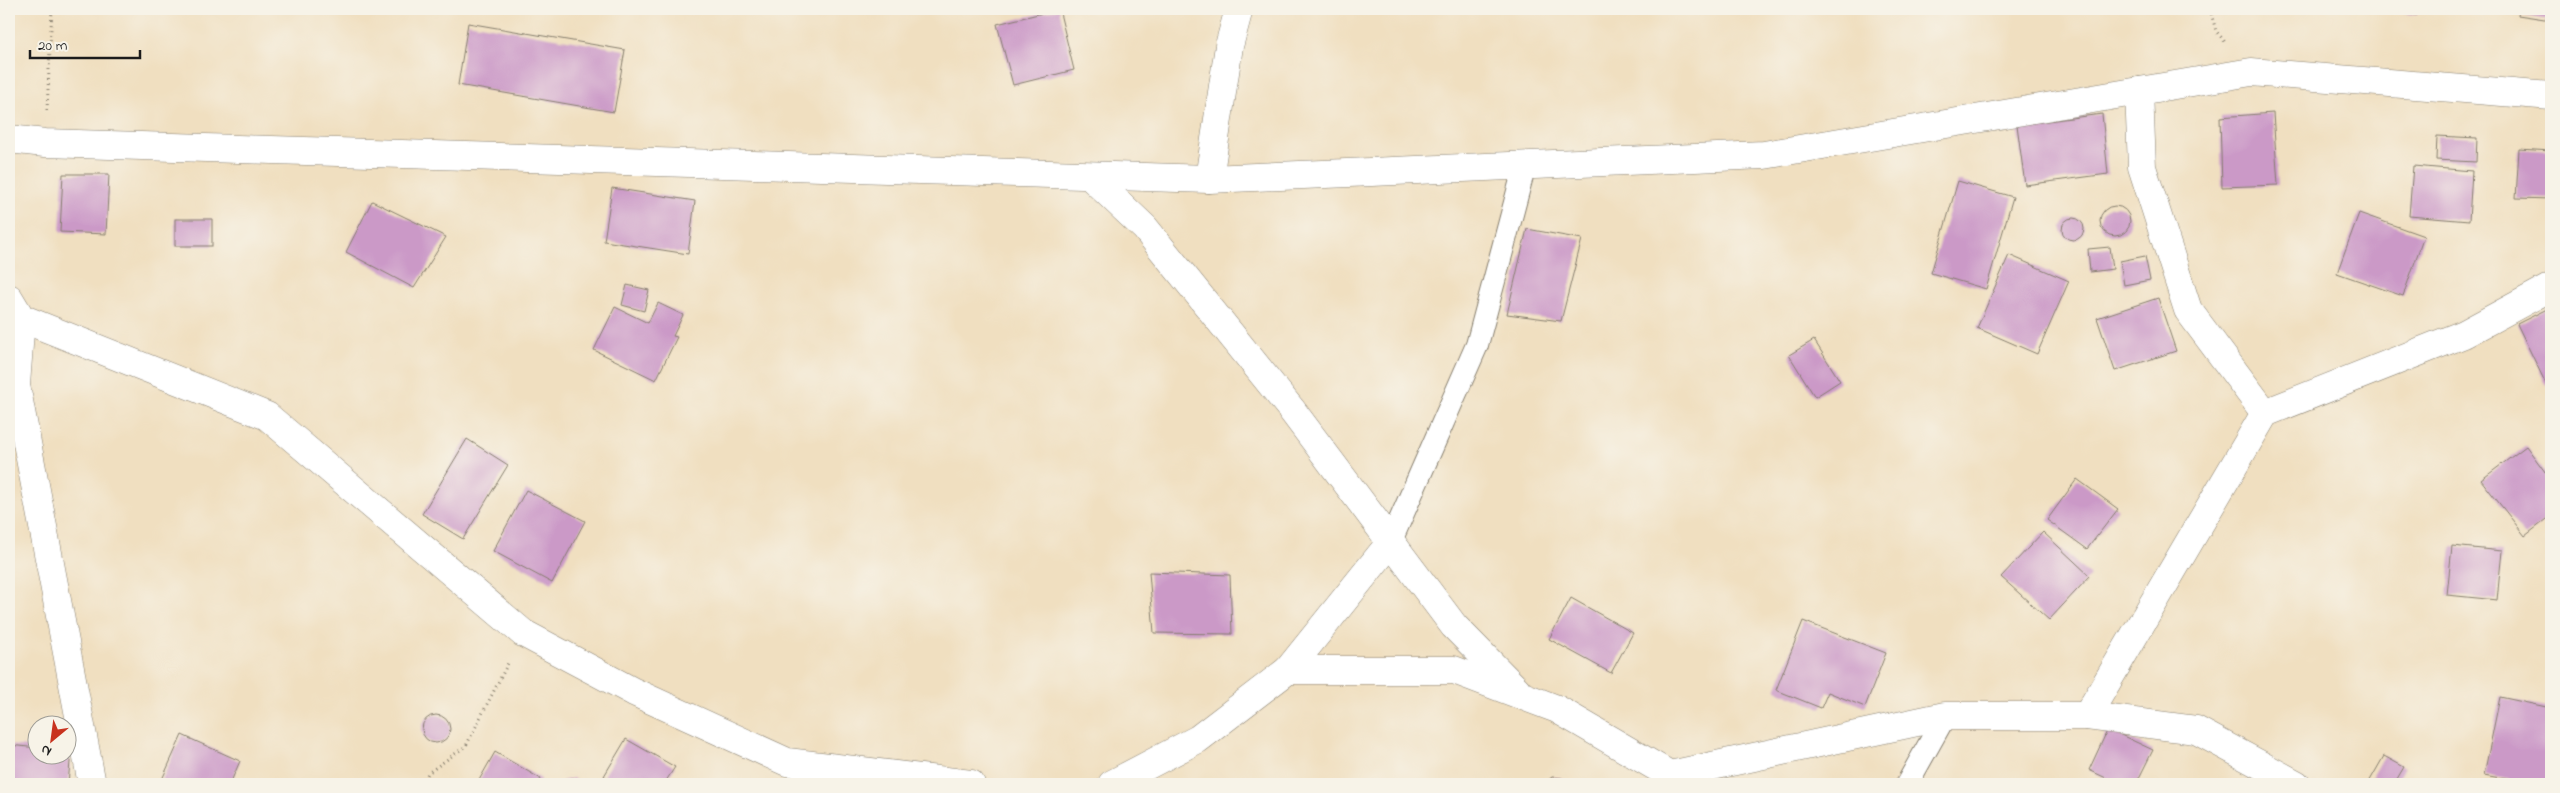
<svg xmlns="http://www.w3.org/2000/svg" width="2560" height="793" font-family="'Indie Flower',sans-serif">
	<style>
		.building { fill: #cb99c7 }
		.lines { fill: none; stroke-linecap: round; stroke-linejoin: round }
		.service-casing { stroke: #867e6e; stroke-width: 24 }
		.minor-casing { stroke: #867e6e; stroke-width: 29 }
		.path { stroke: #867e6e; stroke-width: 3; stroke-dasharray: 1 4; stroke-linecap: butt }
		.service { stroke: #fff; stroke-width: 22 }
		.minor { stroke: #fff; stroke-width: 28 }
	</style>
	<rect width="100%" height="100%" fill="#f7f3e8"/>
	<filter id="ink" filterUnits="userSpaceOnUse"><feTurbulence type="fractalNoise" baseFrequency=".02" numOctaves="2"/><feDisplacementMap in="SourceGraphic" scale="10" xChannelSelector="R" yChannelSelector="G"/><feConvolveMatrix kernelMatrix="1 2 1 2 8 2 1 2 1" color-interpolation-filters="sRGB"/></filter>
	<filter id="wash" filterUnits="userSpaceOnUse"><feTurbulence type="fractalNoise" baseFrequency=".0096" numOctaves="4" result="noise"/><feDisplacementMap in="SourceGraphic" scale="20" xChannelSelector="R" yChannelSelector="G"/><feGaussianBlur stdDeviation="1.12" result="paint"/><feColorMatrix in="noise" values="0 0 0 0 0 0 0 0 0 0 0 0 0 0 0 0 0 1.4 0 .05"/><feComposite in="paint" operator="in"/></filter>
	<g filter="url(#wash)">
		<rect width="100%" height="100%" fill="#f0dfc0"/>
		<g id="blocks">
			<g class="building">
				<polygon points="1059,9 1074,70 1013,85 997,24"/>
				<polygon points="2370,9 2417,9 2417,15"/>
				<polygon points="2519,9 2551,9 2551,20 2518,15"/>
				<polygon points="468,23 625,50 614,112 458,85"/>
				<polygon points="2273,113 2278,185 2222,187 2220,117"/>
				<polygon points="2102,114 2108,174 2025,185 2017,125"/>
				<polygon points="2437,136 2477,138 2476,162 2436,160"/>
				<polygon points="2519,149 2551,151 2551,199 2516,198"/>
				<polygon points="2413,166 2472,171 2469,221 2409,216"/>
				<polygon points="63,174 109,174 106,234 60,232"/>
				<polygon points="1958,181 2013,197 1986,289 1931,273"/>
				<polygon points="612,188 695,201 688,254 604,241"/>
				<polygon points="372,201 446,237 414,288 346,252"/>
				<circle cx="2115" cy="221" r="15"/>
				<polygon points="2359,213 2424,236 2403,296 2337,273"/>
				<circle cx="2073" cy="229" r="11"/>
				<rect x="175" y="219" width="37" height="27"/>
				<polygon points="1527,229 1582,239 1561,321 1507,314"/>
				<polygon points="2110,247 2113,269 2090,272 2088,249"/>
				<polygon points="2009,255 2069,281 2037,354 1977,328"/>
				<polygon points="2145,256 2150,280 2124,285 2120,261"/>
				<polygon points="627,285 649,290 644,311 622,305"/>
				<polygon points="2158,298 2176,351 2115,371 2097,318"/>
				<polygon points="658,303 683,315 673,336 677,337 656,380 594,350 615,307 648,323"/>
				<polygon points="2551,307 2551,382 2546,384 2517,324"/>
				<polygon points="1814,340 1840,381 1815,397 1789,355"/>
				<polygon points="467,439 508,465 463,539 422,514"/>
				<polygon points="2526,446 2551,480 2551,516 2525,536 2481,480"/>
				<polygon points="2077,479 2118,509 2087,549 2047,520"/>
				<polygon points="526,490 585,521 552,583 493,551"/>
				<polygon points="2043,532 2090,576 2049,620 2001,577"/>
				<polygon points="2452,546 2502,551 2497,600 2447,595"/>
				<polygon points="1149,572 1230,575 1232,634 1154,633"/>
				<polygon points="1571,598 1633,633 1611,673 1549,639"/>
				<polygon points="1803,621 1886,653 1865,707 1828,692 1821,708 1776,690"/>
				<polygon points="2500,697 2551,708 2551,784 2532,784 2484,775"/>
				<circle cx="436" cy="729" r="14"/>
				<polygon points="2108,729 2153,750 2136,784 2119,784 2089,770"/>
				<polygon points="182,735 240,761 230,784 160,784"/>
				<polygon points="626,739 675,767 664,784 618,784 604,776"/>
				<polygon points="9,745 38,748 38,756 68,756 68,751 71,751 68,784 9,784"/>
				<polygon points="495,752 541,779 538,784 482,784 478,782"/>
				<polygon points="2384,756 2404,767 2394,784 2368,784"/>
				<polygon points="1552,777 1562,778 1566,784 1543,784"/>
				<polygon points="573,778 582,784 560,784 562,781"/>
			</g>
		</g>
	</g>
	<g filter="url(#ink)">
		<use href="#blocks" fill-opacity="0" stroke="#867e6e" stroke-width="1"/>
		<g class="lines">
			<defs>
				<g id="service">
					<polyline points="1390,543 1477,345 1525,165"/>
					<polyline points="1907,784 1945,716"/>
				</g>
				<g id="minor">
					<polyline points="2139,91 2142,167 2188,310 2265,413"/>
					<polyline points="9,139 45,143 1209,179 1764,155 2251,72 2551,96"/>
					<polyline points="1090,176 1145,228 1291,409 1454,626 1517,690"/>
					<polyline points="1209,179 1229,46 1239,9"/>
					<polyline points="9,298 21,318 267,416 523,633 634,692 787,762 971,784"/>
					<polyline points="21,318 16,385 92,784"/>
					<polyline points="1288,670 1390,543"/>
					<polyline points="2087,716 2265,413 2464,334 2551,287"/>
					<polyline points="1112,784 1198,739 1288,670 1454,670 1557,709 1670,775 1945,716 2087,716 2196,730 2296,784"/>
				</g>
			</defs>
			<use href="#service" class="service-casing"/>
			<use href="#minor" class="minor-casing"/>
			<g class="path">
				<polyline points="2210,9 2216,31 2226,43"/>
				<polyline points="47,110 52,9"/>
				<polyline points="423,784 428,773 466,746 508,663"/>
			</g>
			<use href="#service" class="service"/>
			<use href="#minor" class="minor"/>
		</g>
	</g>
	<rect width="2560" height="793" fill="none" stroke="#f7f3e8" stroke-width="30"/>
	<g transform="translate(52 740) rotate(209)"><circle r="24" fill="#f7f3e8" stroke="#9f9d96"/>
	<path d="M0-4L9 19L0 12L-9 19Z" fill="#c8321e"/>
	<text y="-8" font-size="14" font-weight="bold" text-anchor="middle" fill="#1c1c1c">N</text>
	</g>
	<path d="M30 50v8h110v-8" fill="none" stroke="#1c1c1c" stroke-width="2.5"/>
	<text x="38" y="50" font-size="15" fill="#1c1c1c" stroke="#f7f3e8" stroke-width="4" paint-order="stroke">20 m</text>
</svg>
